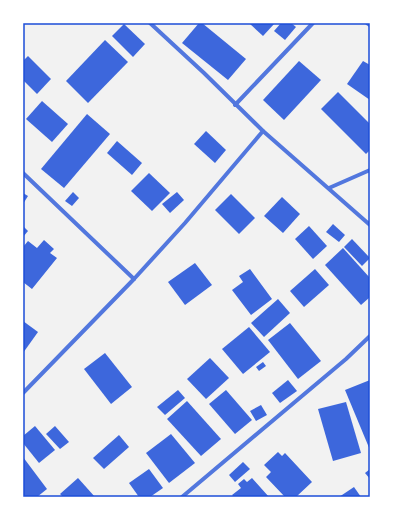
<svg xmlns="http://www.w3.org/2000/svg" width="393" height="520" font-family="Manrope,sans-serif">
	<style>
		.building { fill: #3d67dc }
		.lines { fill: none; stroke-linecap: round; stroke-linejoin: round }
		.minor { stroke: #5277de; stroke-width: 4 }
		.neatline { fill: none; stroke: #1d4ed8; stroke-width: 1.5 }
	</style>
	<rect width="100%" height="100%" fill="#f2f2f2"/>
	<g class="building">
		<polygon points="199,23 202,23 246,59 228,80 182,43"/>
		<polygon points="249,23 275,23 263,36"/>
		<polygon points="281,23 291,23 296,27 285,40 274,31"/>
		<polygon points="124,24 145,44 133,57 112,36"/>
		<polygon points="105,40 128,62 88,103 66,81"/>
		<polygon points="28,56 51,79 37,94 23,80 23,61"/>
		<polygon points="299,61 321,80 284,120 263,100"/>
		<polygon points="363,61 370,65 370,100 347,84"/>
		<polygon points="338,92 370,124 370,150 366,154 321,109"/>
		<polygon points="42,101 68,124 52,142 26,119"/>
		<polygon points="87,114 110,134 64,188 41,169"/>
		<polygon points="206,131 226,150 215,163 194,144"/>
		<polygon points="117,141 142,163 132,175 107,153"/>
		<polygon points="149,173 170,193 152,211 131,191"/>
		<polygon points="73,192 79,198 72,206 65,201"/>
		<polygon points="177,192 184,200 170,213 162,204"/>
		<polygon points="23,193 28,196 23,204"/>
		<polygon points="231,194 255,218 239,234 215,210"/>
		<polygon points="282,197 300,214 283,233 264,216"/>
		<polygon points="333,224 345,235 339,242 326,232"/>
		<polygon points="23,226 28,231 23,237"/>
		<polygon points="309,226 327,246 313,259 295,239"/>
		<polygon points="352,239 370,258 362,266 344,247"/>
		<polygon points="44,240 54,249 50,253 57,258 32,289 23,282 23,247 28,241 37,248"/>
		<polygon points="343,248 370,278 370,297 361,305 325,265"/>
		<polygon points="195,263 212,285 185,305 168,282"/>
		<polygon points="250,269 272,299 251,315 232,290 243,282 239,276"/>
		<polygon points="315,269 329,285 304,307 290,291"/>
		<polygon points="278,299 290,313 264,337 251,323"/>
		<polygon points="23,321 38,332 23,353"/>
		<polygon points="290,323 321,361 298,379 268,340"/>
		<polygon points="249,327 270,352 243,374 222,349"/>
		<polygon points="105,353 132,387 111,404 84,369"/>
		<polygon points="210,358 229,378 206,399 187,379"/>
		<polygon points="263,362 266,366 259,371 256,367"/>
		<polygon points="288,380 297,391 280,403 272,393"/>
		<polygon points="370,380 370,450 345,390"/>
		<polygon points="178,390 185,398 165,415 157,407"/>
		<polygon points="226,390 252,420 235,434 209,404"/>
		<polygon points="187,401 221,439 201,456 167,419"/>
		<polygon points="346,402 361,453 333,461 318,409"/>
		<polygon points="261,405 267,415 256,421 250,411"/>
		<polygon points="35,426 55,450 39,463 23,443 23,436"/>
		<polygon points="55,426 69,442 60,449 46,434"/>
		<polygon points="171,434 195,463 169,483 146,453"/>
		<polygon points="119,435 129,447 104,469 93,458"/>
		<polygon points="278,452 282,456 285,453 312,482 296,497 285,497 266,477 271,472 264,465"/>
		<polygon points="23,457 47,489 37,497 23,497"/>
		<polygon points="243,462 250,469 235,482 229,475"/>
		<polygon points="149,469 163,488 150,497 139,497 129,483"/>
		<polygon points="370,469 370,479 365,473"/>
		<polygon points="78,478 95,497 63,497 60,494"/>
		<polygon points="252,478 269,497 234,497 232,495 241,488 238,484 244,479 247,482"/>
		<polygon points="354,487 361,497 339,497"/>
	</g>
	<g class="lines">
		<g class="minor">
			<polyline points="150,23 204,73 263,131 370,225"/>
			<polyline points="367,23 370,25"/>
			<polyline points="235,105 313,23"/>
			<polyline points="23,173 134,279"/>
			<polyline points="329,188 370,170"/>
			<polyline points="23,393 134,279 185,223 263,131"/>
			<polyline points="182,497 346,359 370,336"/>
		</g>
	</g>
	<rect width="393" height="520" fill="none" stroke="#ffffff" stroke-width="48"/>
	<rect x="24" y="24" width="345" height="472" class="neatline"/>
</svg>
